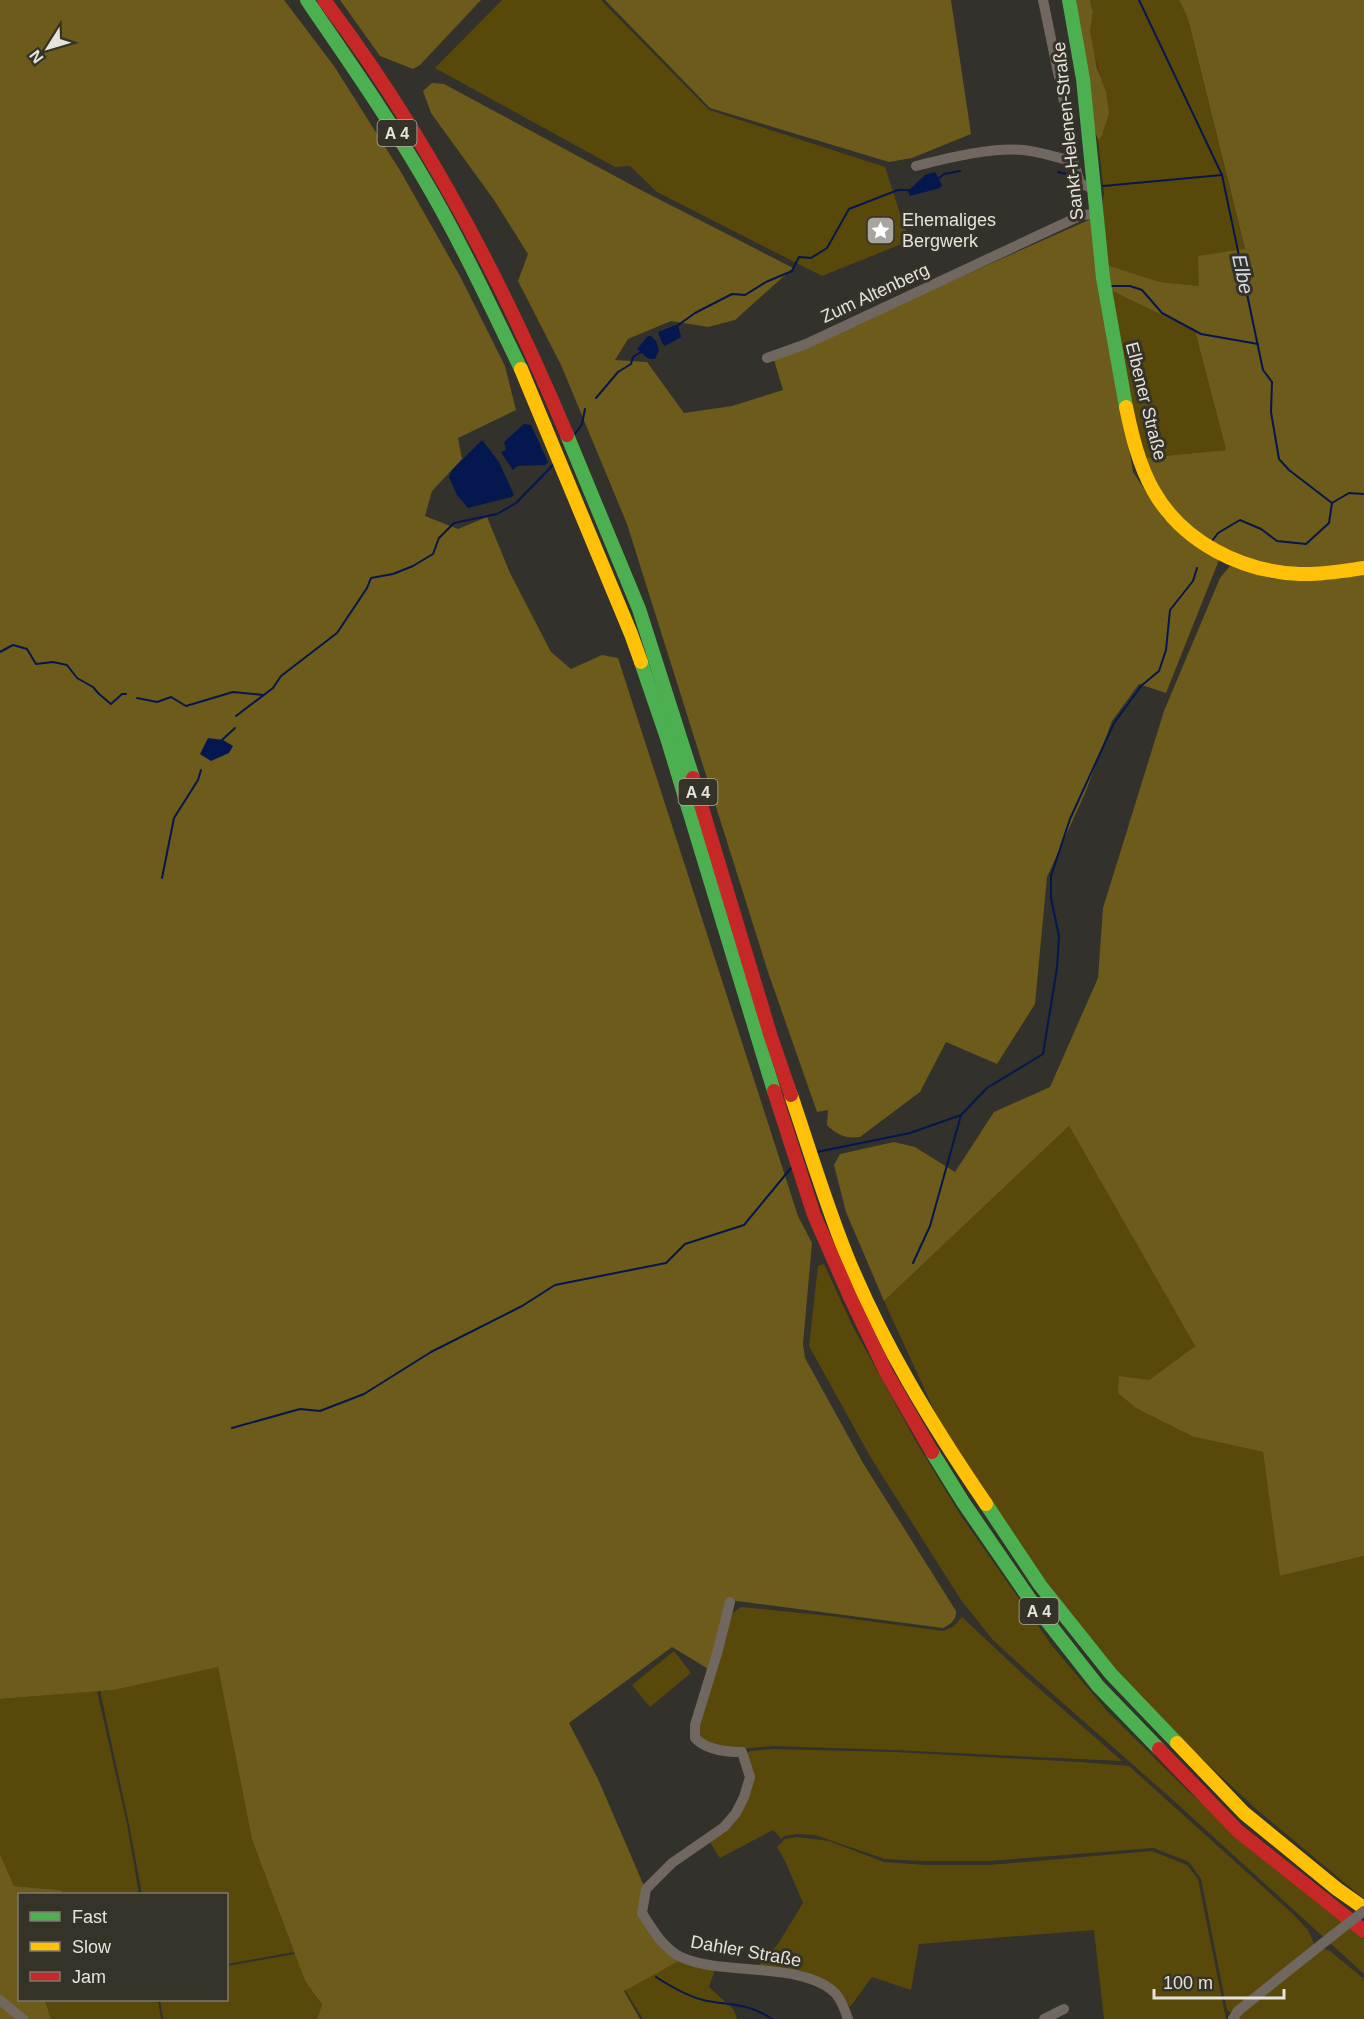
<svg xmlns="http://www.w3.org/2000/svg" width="1364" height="2019" font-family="Arial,sans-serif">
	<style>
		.green { fill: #58490b }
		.forest { fill: #6c5b1a }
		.water { fill: #05174f }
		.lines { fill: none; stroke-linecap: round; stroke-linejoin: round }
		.stream { stroke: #05174f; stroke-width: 2 }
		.street { stroke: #716761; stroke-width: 10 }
		.fast { stroke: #4caf50; stroke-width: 14 }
		.slow { stroke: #ffc107; stroke-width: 14 }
		.jam { stroke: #c62828; stroke-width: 14 }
		.street-bridge { stroke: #716761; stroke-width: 10 }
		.labels { text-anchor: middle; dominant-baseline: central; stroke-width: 6; stroke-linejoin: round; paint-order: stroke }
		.shield { fill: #353228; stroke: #b0aea7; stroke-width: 1.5 }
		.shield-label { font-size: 16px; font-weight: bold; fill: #e5e3dd }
		.street-label { font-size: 18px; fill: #e5e3dd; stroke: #353228 }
		.poi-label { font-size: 18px; fill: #e5e3dd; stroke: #353228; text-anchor: start }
		.water-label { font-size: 20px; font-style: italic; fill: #d1dcef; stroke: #353228 }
	</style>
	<rect width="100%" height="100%" fill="#32312b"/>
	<g class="green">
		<polygon points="502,0 601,0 709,110 885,167 909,241 822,276 657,192 630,166 615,167 435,68"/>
		<path d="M1090,0H1179L1188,19L1245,250L1199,286L1160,282L1104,264L1102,209L1104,193L1098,140C1120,118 1092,60 1090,32C1089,25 1092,20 1093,14C1093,9 1091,4 1090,0Z"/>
		<polygon points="1110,290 1195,331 1226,450 1143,458 1115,327"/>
		<polygon points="1069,1126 1195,1346 1149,1380 1194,1437 1263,1452 1281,1576 1364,1556 1364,1899 1255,1808 1183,1741 1116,1670 1047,1583 941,1425 884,1301"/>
		<polygon points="824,1264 852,1325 918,1445 961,1516 1053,1647 1108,1712 1190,1793 1364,1939 1364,1974 1173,1800 1030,1674 993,1640 961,1600 871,1458 809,1346 818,1266"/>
		<polygon points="741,1607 830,1616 943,1631 953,1627 962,1617 1026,1677 1122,1761 894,1750 773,1746 728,1750 697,1737 728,1621 733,1613"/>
		<polygon points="674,1651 691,1673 650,1707 632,1685"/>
		<polygon points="218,1666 252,1840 294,1952 227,1964 226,1894 142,1894 129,1824 101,1695 101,1691 114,1690"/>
		<polygon points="97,1691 127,1824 139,1894 65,1894 60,1890 14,1886 0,1854 0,1699"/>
		<polygon points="772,1749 894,1752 1080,1762 1129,1766 1293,1914 1308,1930 1315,1946 1231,2013 1227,2010 1201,1879 1189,1862 1154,1848 988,1861 925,1861 885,1859 815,1835 797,1834 784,1836 782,1839 773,1830 720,1858 709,1841 746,1796 747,1754 750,1751"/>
		<polygon points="797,1837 829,1841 884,1862 926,1865 989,1865 1152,1851 1187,1865 1198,1879 1226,2019 1104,2019 1094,1930 919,1944 911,1990 872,1977 850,2007 839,1993 821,1982 756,1968 778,1944 803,1903 786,1863 777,1847 785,1839"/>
		<polygon points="1323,1948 1330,1951 1364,1979 1364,2019 1235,2019"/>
		<polygon points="295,1954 305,1981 322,2006 317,2019 163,2019 160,2000 226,2000 227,1966"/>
		<polygon points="681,1960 716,1967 709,1987 734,2010 737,2019 643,2019 625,1990"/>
		<polygon points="45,2000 158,2000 161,2019 51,2019"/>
	</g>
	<g class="forest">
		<path d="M0,0H284L334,66L401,172L461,278L505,366L516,410L458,438L462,459L432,491L425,516L458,529L487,517L510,573L551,652L571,669L602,655L618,658L798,1216L812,1243L803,1344L805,1358L863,1463L956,1611C957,1620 950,1624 943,1628L729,1600L710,1670L672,1647L569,1723L598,1779L644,1886L639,1914L681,1960L624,1991L640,2019H317L322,2005L305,1981L252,1840L218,1667L114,1690L0,1699Z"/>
		<polygon points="340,0 481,0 420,65 413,69 380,56"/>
		<polygon points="605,0 951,0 971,134 912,158 889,162 710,108"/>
		<polygon points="1076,0 1090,0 1093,12 1090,31 1097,68 1106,92 1109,113 1102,136 1098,140 1094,128"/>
		<path d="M1179,0H1364V564C1345,566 1323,571 1304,570C1246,567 1185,541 1156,488C1151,478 1148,468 1143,458L1226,450L1195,331L1110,290L1104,264L1160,282L1199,286L1198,256L1245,249L1188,19Z"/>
		<path d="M432,83L444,84L639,189L793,268L735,320L708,327L671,321L628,339L615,360L647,362L684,413L732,406L783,390L774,360L1091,219L1133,472L1164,519L1219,560L1166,693L1139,684L1112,721L1086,791L1047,877L1035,1004L997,1064L946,1042L920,1092L860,1137C846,1139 837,1135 827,1125L828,1110L817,1112L768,972L627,524L561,365L518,281L528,254L494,200L431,113L423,91Z"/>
		<polygon points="1230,566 1273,579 1364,571 1364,1556 1280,1576 1263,1452 1194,1437 1136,1408 1118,1393 1119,1376 1149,1380 1195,1346 1069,1126 884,1301 846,1212 834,1165 840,1154 894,1142 915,1147 955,1172 994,1112 1050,1087 1098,978 1103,908 1164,711 1220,578"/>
		<polygon points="0,1854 14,1886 60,1890 65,1894 20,1894 19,1900 17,1900 20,1921 20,2000 45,2000 51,2019 0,2019"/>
	</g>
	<g class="water">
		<polygon points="935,172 942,185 940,188 910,196 908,191 925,175"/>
		<polygon points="676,325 678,325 681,337 665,346 662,343 658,332"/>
		<polygon points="648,336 651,336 656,341 659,350 655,359 649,359 637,349"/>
		<polygon points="524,424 531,425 548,462 545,465 517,466 513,470 501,452 506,450 504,442"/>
		<polygon points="482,440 499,462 514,495 511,497 468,508 457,495 449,477 452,470"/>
		<polygon points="208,738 223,740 233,746 229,753 211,761 200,754"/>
	</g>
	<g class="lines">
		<g class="stream">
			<polyline points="1139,0 1222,175 1263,370 1272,382 1271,412 1279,459 1289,470 1332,503 1349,493 1364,494"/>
			<polyline points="1058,172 1070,175"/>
			<polyline points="937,180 944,174 960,171"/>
			<polyline points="1103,186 1222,175"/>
			<polyline points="1112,286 1130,286 1142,290 1162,313 1201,334 1258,344"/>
			<polyline points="677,326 695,313 732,294 745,295 766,282 792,271 799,257 811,258 827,248 849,209 898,190 910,190"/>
			<polyline points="596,398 618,372 631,364 633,357 641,352"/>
			<polyline points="575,434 582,424 585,409"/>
			<polyline points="1212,541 1218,533 1240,520 1261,529 1277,541 1306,544 1329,523 1332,503"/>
			<polyline points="0,652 13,645 27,649 36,664 53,662 67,665 77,678 93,687 99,694 111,704 122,694 126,694"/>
			<polyline points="137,698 157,702 171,697 186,706 233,692 263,695"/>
			<polyline points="236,716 273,688 281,676 337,633 367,588 371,578 393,574 413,566 433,554 439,538 454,523 497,514 516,503 553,465"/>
			<polyline points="221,741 235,728"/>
			<polyline points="162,878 174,818 198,780 201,770"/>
			<polyline points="817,1152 910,1133 961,1115 987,1088 1043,1054 1057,968 1059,936 1051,898 1051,876 1070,819 1114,723 1141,686 1159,671 1166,650 1170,610 1193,581 1197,568"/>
			<polyline points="913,1263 930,1226 961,1115"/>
			<polyline points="232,1428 300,1409 320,1411 364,1394 431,1352 522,1306 555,1285 666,1263 685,1244 744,1225 791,1168"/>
			<path d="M656,1977C670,1986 687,1996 703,2000C729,2006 747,2002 772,2019"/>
		</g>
		<g class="street">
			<polyline points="1043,0 1069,126 1074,162 1080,183 1093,189"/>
			<path d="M916,166C948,158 991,147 1023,150C1041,152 1057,157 1074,162"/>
			<polyline points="767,358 806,344 1082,215 1095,214"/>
			<path d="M730,1602L718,1650L695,1725V1738C706,1750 725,1752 742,1752L750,1777L744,1797L736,1813L724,1827L672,1863L646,1889L642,1913C652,1929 663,1948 681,1957C721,1976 805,1961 836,1994C842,2001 845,2010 848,2019"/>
			<polyline points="0,2000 23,2019"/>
			<polyline points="1044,2019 1064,2009"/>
			<polyline points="1233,2019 1238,2011 1332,1936"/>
		</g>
		<g class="fast">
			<path d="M307,0C347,59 388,117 424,179C460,240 490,305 521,369"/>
			<polyline points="1069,0 1083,79 1103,278 1126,407"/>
			<polyline points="567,435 639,609 693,778"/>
			<polyline points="641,662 667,738 774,1091"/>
			<polyline points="932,1452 963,1502 1029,1598 1098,1686 1159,1749"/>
			<polyline points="986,1504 1040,1585 1111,1674 1177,1743"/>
		</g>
		<g class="slow">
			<polyline points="521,369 631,634 641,662"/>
			<path d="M1126,407C1132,436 1139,465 1153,490C1182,542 1242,572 1300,574C1321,575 1343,571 1364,568"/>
			<path d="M791,1095C809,1148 825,1202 846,1254C882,1343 932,1425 986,1504"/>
			<polyline points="1177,1743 1244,1813 1337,1889 1364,1908"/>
		</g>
		<g class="jam">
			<path d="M324,0C424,132 503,282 567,435"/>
			<polyline points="693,778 771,1037 791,1095"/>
			<polyline points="774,1091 814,1215 850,1297 887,1374 932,1452"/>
			<polyline points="1159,1749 1238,1831 1364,1931"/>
		</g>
		<polyline class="street-bridge" points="1332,1936 1364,1911"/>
	</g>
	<defs>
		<symbol id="sight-square" viewBox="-11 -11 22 22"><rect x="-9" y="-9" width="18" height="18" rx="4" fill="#a6a59f" stroke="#353228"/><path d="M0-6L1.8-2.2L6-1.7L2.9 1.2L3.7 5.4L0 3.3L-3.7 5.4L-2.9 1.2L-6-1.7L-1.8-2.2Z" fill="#fff"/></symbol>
	</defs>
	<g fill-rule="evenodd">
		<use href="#sight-square" x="864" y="214" width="33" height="33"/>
	</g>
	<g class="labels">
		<g class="shield">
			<rect x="377.5" y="120" width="39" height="26" rx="4.5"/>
			<rect x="678.5" y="779" width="39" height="26" rx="4.5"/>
			<rect x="1019.5" y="1598" width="39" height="26" rx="4.5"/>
		</g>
		<g class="shield-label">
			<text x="397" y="133">A 4</text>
			<text x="698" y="792">A 4</text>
			<text x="1039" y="1611">A 4</text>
		</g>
		<g class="street-label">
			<text transform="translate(1068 131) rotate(-96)">Sankt-Helenen-Straße</text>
			<text transform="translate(875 293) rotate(-25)">Zum Altenberg</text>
			<text transform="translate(1146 401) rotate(76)">Elbener Straße</text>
			<text transform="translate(746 1951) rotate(10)">Dahler Straße</text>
		</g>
		<g class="poi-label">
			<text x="902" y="220">Ehemaliges<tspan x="902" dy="21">Bergwerk</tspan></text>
		</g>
		<g class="water-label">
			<text transform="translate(1243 274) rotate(78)">Elbe</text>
		</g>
	</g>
	<rect x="18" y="1893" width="210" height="108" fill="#353228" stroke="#7b7970" stroke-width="1.5"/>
	<rect x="30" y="1912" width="30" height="9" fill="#4caf50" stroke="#7b7970" stroke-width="1.5"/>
	<text x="72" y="1923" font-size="18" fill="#e5e3dd">Fast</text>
	<rect x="30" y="1942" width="30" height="9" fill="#ffc107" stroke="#7b7970" stroke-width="1.5"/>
	<text x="72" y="1953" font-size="18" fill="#e5e3dd">Slow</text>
	<rect x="30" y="1972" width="30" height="9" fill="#c62828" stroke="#7b7970" stroke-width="1.5"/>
	<text x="72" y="1983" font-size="18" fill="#e5e3dd">Jam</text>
	<g transform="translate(48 48) rotate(233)" stroke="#353228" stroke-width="4.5" paint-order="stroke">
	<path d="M0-4.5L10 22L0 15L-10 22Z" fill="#e5e3dd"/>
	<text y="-9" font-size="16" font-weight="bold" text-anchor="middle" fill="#e5e3dd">N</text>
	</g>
	<path d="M1154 1989v9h130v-9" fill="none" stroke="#e5e3dd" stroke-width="3"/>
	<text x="1163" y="1989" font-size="18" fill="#e5e3dd" stroke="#353228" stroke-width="4.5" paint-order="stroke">100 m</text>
</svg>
